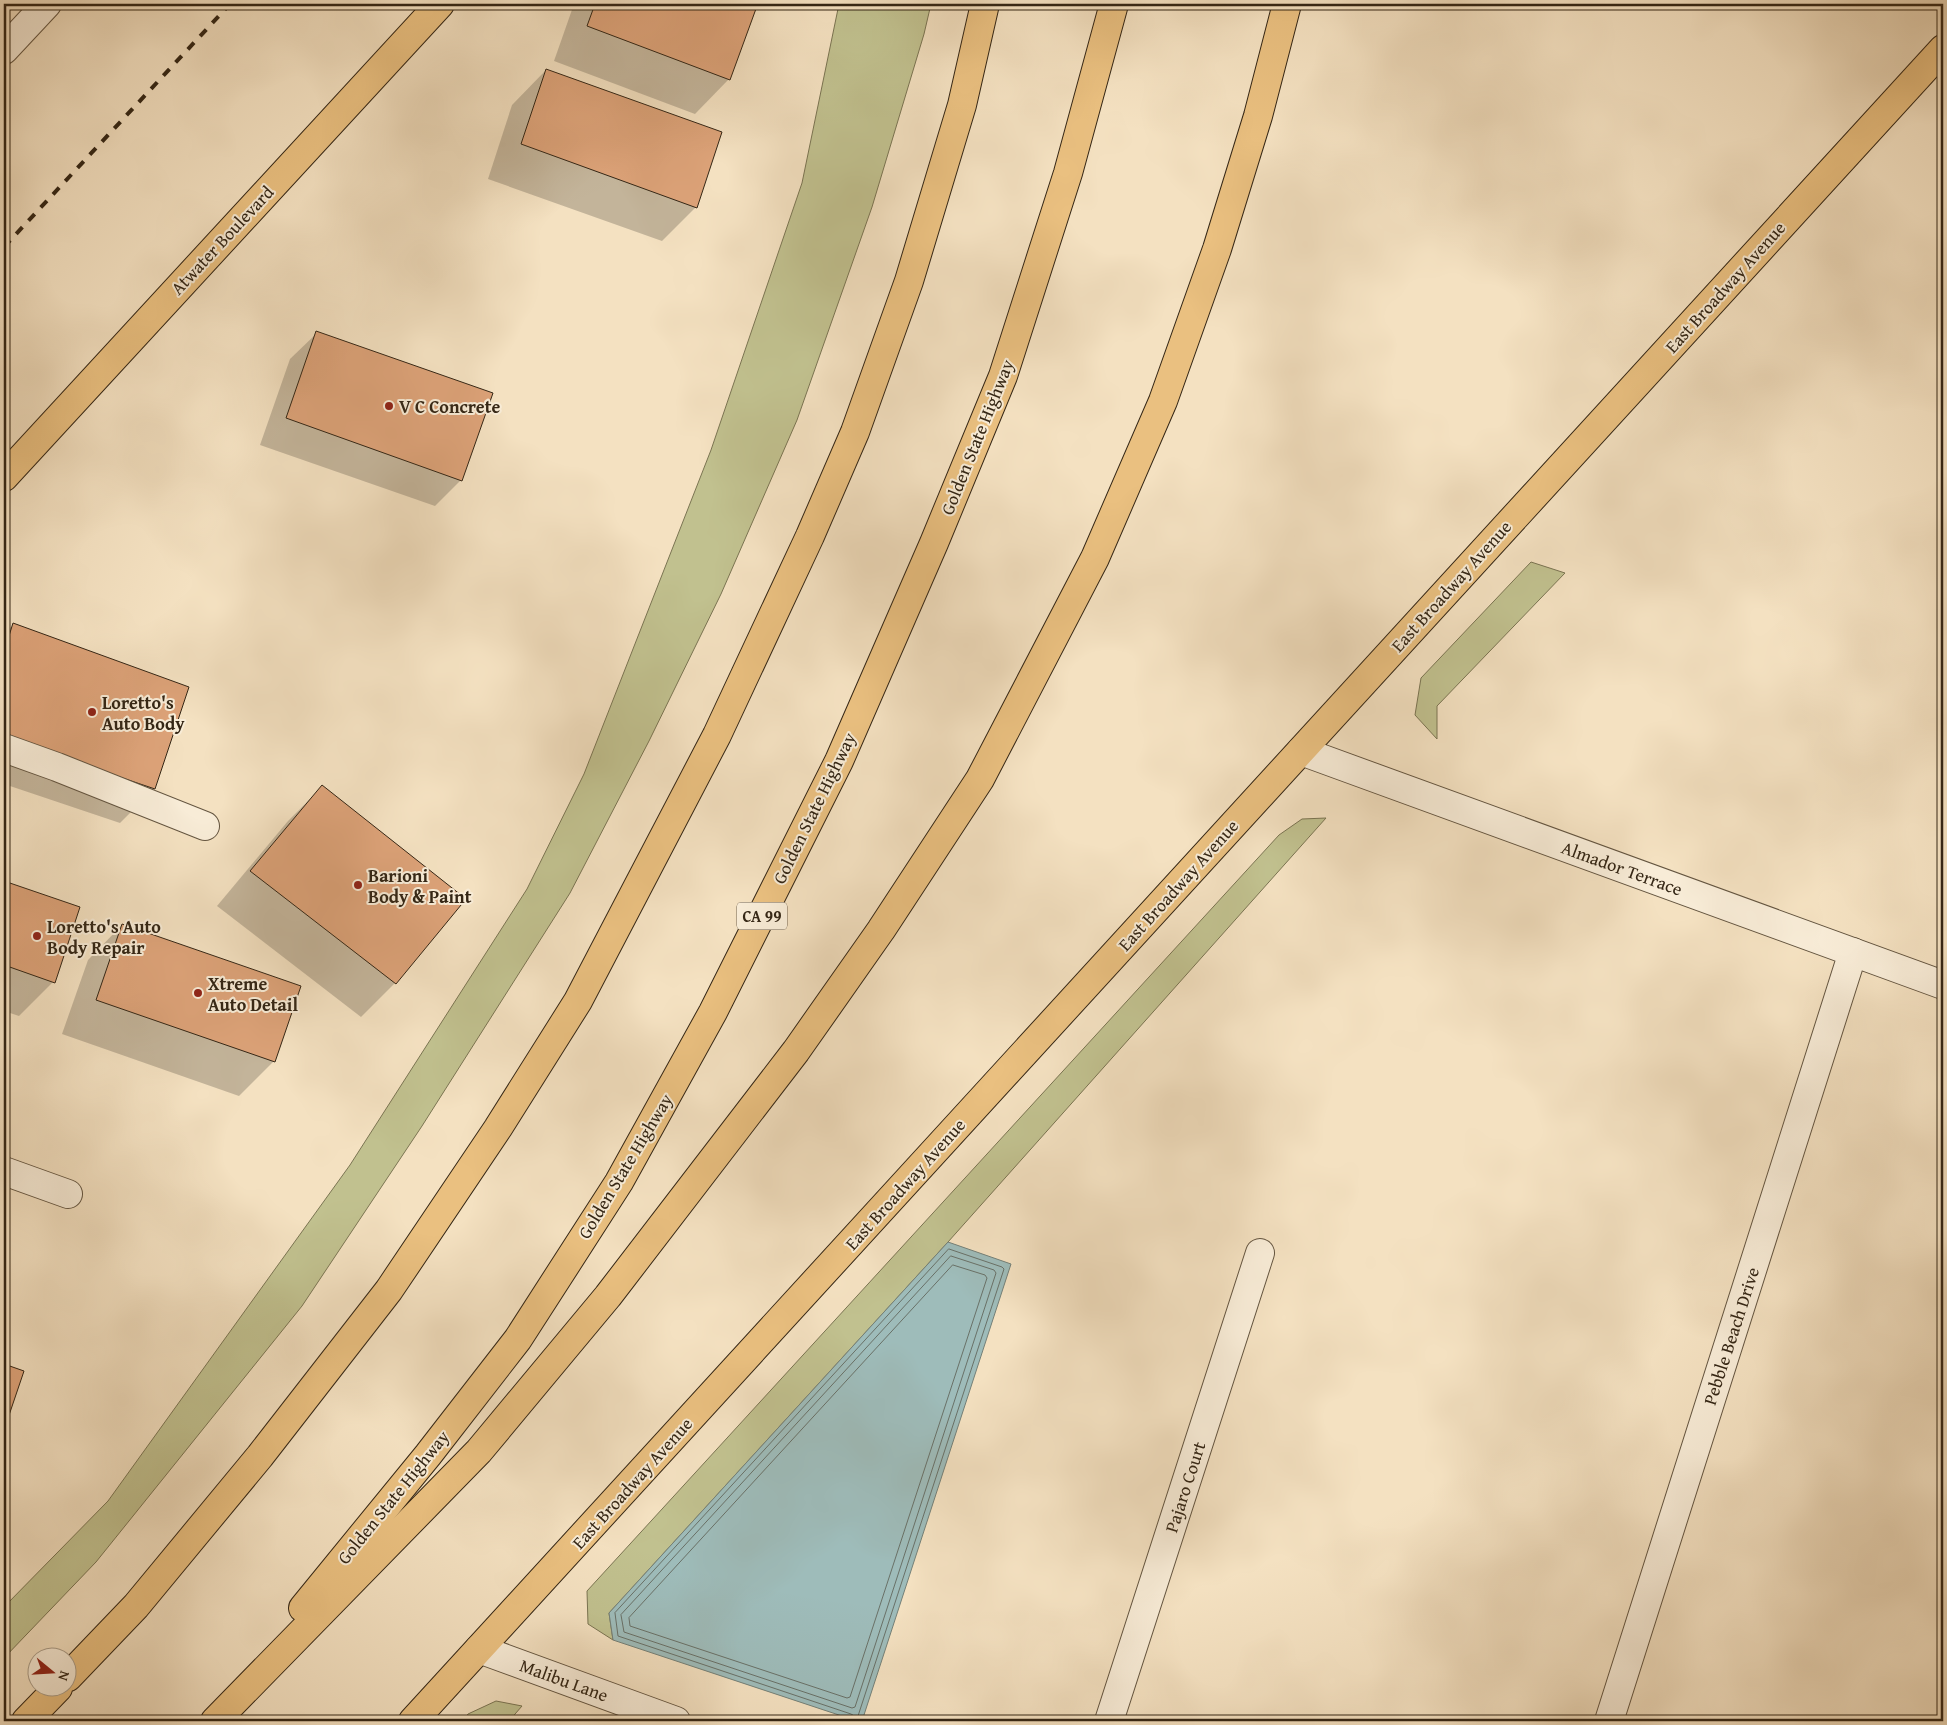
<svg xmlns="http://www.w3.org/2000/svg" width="1947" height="1725" font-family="'Gentium Book Plus',serif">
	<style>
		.green { fill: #c1c18f; stroke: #7a7452 }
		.water { fill: #9ebcba; stroke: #748078 }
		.shadow { fill: #0003 }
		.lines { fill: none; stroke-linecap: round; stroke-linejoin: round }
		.shore { stroke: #697168; stroke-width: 1 }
		.building { fill: #dca278; stroke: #342615 }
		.minor-casing { stroke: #645540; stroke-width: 30 }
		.major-casing { stroke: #342615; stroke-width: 30 }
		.highway-casing { stroke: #342615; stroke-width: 30 }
		.minor { stroke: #f8ecd7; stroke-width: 28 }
		.major { stroke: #eac080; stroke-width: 28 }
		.highway { stroke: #eac080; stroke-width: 28 }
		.rail { stroke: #342615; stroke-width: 4; stroke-dasharray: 9 9; stroke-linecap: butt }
		.poi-dot { fill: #8f2418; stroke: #f8ecd7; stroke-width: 2 }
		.labels { text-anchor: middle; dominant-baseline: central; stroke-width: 4; stroke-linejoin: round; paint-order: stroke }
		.shield { fill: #f8ecd7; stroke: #6f614f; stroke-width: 1 }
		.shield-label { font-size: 16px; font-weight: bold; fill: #342615 }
		.street-label { font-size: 18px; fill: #342615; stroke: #f8ecd7 }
		.poi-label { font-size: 18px; font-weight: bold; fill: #342615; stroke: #f8ecd7; text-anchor: start }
	</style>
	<rect width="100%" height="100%" fill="#f4e1c1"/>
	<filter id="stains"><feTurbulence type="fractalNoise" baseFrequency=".004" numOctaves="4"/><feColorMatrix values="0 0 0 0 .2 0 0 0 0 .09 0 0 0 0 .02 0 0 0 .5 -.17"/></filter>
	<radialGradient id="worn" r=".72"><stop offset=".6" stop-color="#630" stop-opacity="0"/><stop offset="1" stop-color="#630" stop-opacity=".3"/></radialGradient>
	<g class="green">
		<polygon points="839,4 931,4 924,34 872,207 797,420 721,594 649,741 570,893 422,1126 302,1306 96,1562 4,1658 4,1607 108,1501 350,1165 527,889 584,774 711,450 802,183"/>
		<polygon points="1531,562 1565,573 1437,706 1437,739 1415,715 1421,678"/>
		<polygon points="1326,818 948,1242 609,1613 613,1640 588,1624 587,1591 1279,835 1302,819"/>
		<polygon points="496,1701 522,1706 509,1721 462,1721 468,1714"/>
	</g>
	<polygon class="water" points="948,1242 1011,1264 862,1721 857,1721 613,1640 609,1613"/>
	<g class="shadow">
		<polygon points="574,4 746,4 755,7 729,79 695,114 554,61"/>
		<polygon points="546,70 696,207 662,241 488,179 512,105"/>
		<polygon points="317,333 461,480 435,506 260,445 290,359"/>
		<polygon points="13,625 154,789 120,823 4,784 4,634"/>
		<polygon points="322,787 395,983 361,1017 217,906 288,821"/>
		<polygon points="4,883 78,908 53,982 19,1016 4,1011"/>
		<polygon points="122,925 274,1061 239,1096 62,1034 88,960"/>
		<polygon points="4,1365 23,1371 4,1426"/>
	</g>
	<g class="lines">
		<g class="shore">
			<polygon points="949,1249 1002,1267 1004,1269 858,1716 856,1717 851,1714 618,1636 615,1613"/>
			<polygon points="951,1256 994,1270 996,1273 855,1707 852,1708 624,1632 621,1615"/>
			<polygon points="953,1265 985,1275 987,1278 850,1697 847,1698 630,1626 629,1618"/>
		</g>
	</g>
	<g class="building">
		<polygon points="595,4 750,4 757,6 730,80 587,26"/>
		<polygon points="546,69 722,132 697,208 521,144"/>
		<polygon points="316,331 493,393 462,481 286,418"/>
		<polygon points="13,623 189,687 155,789 4,738 4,652"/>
		<polygon points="322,785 466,899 396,984 250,871"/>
		<polygon points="4,881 80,907 55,983 4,965"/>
		<polygon points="122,924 301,986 275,1062 96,1000"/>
		<polygon points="4,1364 24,1371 4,1430"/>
	</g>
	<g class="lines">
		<defs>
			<g id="minor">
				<polyline points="4,50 47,4"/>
				<polyline points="4,748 57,767 205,826"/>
				<polyline points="1301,751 1943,985"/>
				<polyline points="4,1171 68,1194"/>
				<polyline points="479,1649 676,1721"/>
				<polyline points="1109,1721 1260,1253"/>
				<polyline points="1609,1721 1853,952"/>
			</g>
			<g id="major">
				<polyline points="4,477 440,4"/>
				<polyline points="413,1721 1943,49"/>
			</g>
			<g id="highway">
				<polyline points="303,1608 428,1455 518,1339 619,1182 713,1012 839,761 934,543 1003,376 1068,173 1114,4"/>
				<polyline points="68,1677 136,1606 260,1456 389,1290 498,1128 578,1001 717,735 810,536 855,432 909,281 962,105 985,4"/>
				<polyline points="26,1721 58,1688"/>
				<polyline points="215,1721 479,1451 608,1296 796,1051 881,930 980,779 1095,558 1163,401 1217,249 1258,116 1287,4"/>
			</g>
		</defs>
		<use href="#minor" class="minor-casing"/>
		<use href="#major" class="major-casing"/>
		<use href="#highway" class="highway-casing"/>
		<use href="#minor" class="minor"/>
		<use href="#major" class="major"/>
		<use href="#highway" class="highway"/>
		<polyline class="rail" points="4,247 230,4"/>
	</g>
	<g class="poi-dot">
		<circle cx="389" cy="406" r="5"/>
		<circle cx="92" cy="712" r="5"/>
		<circle cx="358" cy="885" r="5"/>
		<circle cx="37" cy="936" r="5"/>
		<circle cx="198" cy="993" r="5"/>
	</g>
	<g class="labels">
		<rect class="shield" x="737" y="902.5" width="50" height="27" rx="4"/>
		<g class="shield-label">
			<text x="762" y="916">CA 99</text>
		</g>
		<g class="street-label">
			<text transform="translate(222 240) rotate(-47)">Atwater Boulevard</text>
			<text transform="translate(1725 287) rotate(-48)">East Broadway Avenue</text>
			<text transform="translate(977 437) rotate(-68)">Golden State Highway</text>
			<text transform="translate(1451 586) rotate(-48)">East Broadway Avenue</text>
			<text transform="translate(814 808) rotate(-64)">Golden State Highway</text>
			<text transform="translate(1622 868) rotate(20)">Almador Terrace</text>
			<text transform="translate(1178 885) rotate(-48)">East Broadway Avenue</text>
			<text transform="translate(625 1166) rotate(-59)">Golden State Highway</text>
			<text transform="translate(905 1184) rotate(-48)">East Broadway Avenue</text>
			<text transform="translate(1731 1336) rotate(-72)">Pebble Beach Drive</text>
			<text transform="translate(632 1483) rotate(-48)">East Broadway Avenue</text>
			<text transform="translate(1185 1487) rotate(-72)">Pajaro Court</text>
			<text transform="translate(393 1497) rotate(-51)">Golden State Highway</text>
			<text transform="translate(564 1680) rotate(20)">Malibu Lane</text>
		</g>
		<g class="poi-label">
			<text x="399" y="406">V C Concrete</text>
			<text x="102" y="702">Loretto's<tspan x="102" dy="21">Auto Body</tspan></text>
			<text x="368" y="875">Barioni<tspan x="368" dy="21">Body &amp; Paint</tspan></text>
			<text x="47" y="926">Loretto's Auto<tspan x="47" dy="21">Body Repair</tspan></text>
			<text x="208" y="983">Xtreme<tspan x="208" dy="21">Auto Detail</tspan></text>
		</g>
	</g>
	<rect width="1947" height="1725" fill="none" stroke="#f4e1c1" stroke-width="20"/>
	<rect x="5" y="5" width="1937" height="1715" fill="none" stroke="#342615" stroke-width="2.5"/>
	<rect x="10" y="10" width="1927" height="1705" fill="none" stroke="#342615"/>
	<g transform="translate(52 1672) rotate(108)"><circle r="24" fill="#f8ecd7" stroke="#aa9d89"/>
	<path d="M0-4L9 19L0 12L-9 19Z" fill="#8f2418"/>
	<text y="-8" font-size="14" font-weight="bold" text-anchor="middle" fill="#342615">N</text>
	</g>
	<rect width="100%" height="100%" filter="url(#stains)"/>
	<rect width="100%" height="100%" fill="url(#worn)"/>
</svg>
